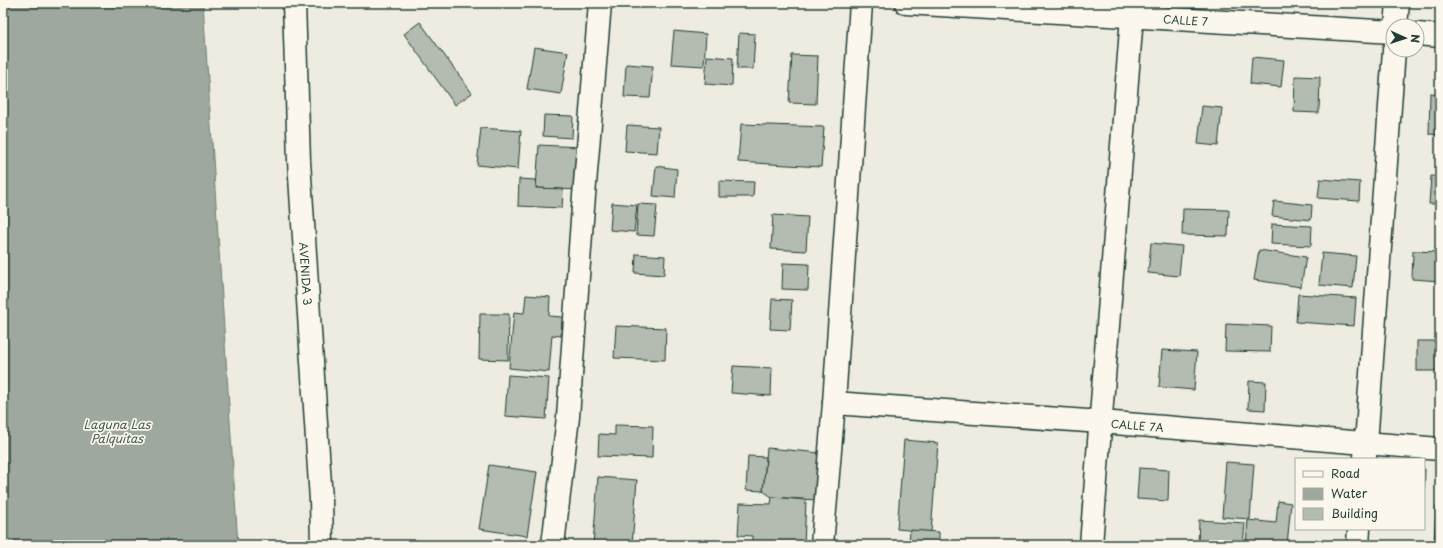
<svg xmlns="http://www.w3.org/2000/svg" width="1443" height="548" font-family="'Playpen Sans',sans-serif">
	<style>
		.water { fill: #9fa89f; stroke: #6c7d74 }
		.building { fill: #b4bbb0; stroke: #1f3d34 }
		.lines { fill: none; stroke-linecap: round; stroke-linejoin: round }
		.street-casing { stroke: #1f3d34; stroke-width: 25 }
		.secondary-casing { stroke: #1f3d34; stroke-width: 25 }
		.street { stroke: #fbf7ec; stroke-width: 22 }
		.secondary { stroke: #fbf7ec; stroke-width: 22 }
		.labels { text-anchor: middle; dominant-baseline: central; stroke-width: 3.5; stroke-linejoin: round; paint-order: stroke }
		.street-label { font-size: 11px; fill: #1f3d34; stroke: #fbf7ec }
		.water-label { font-size: 12px; font-style: italic; fill: #455d54; stroke: #fbf7ec }
	</style>
	<rect width="100%" height="100%" fill="#eeece1"/>
	<filter id="ink" filterUnits="userSpaceOnUse"><feTurbulence type="fractalNoise" baseFrequency=".025" numOctaves="2"/><feDisplacementMap in="SourceGraphic" scale="8" xChannelSelector="R" yChannelSelector="G"/><feConvolveMatrix kernelMatrix="1 2 1 2 8 2 1 2 1" color-interpolation-filters="sRGB"/></filter>
	<g filter="url(#ink)">
		<polygon class="water" points="3,3 203,3 238,545 3,545"/>
		<g class="building">
			<polygon points="420,22 472,93 455,105 404,34"/>
			<polygon points="674,31 706,34 704,66 671,64"/>
			<polygon points="739,33 755,34 753,69 737,69"/>
			<polygon points="534,47 568,52 561,94 527,89"/>
			<polygon points="792,55 818,56 816,104 789,103"/>
			<polygon points="707,56 733,58 732,86 705,84"/>
			<polygon points="1252,57 1284,60 1281,87 1250,84"/>
			<polygon points="626,64 653,66 650,98 624,97"/>
			<polygon points="1295,76 1320,77 1319,113 1294,112"/>
			<polygon points="1430,93 1440,94 1440,135 1429,134"/>
			<polygon points="1202,106 1222,108 1218,146 1198,144"/>
			<polygon points="544,115 573,116 572,138 543,136"/>
			<polygon points="741,124 824,127 821,167 738,162"/>
			<polygon points="627,125 659,127 657,153 625,151"/>
			<polygon points="481,128 521,131 518,169 477,165"/>
			<polygon points="539,145 580,147 578,190 536,188"/>
			<polygon points="656,166 677,169 675,198 653,196"/>
			<polygon points="1431,176 1440,177 1440,204 1429,204"/>
			<polygon points="519,179 536,180 536,188 563,189 562,208 518,206"/>
			<polygon points="1320,179 1360,182 1359,201 1318,198"/>
			<polygon points="719,181 754,182 753,197 719,197"/>
			<polygon points="1274,201 1312,205 1311,220 1272,216"/>
			<polygon points="612,203 637,205 634,232 610,230"/>
			<polygon points="638,204 657,205 654,236 636,235"/>
			<polygon points="1183,209 1229,210 1228,236 1182,235"/>
			<polygon points="773,215 808,217 806,251 771,249"/>
			<polygon points="1272,224 1312,226 1311,246 1271,244"/>
			<polygon points="1151,243 1182,246 1179,276 1148,273"/>
			<polygon points="1259,250 1306,257 1301,287 1254,280"/>
			<polygon points="1413,251 1440,252 1440,281 1412,279"/>
			<polygon points="1322,253 1356,256 1353,288 1319,285"/>
			<polygon points="636,254 665,256 664,275 635,273"/>
			<polygon points="783,263 809,264 808,290 782,289"/>
			<polygon points="1298,294 1356,298 1354,326 1296,322"/>
			<polygon points="526,295 550,297 549,316 562,317 561,336 552,335 549,372 509,368 514,312 524,313"/>
			<polygon points="772,299 792,300 790,330 770,329"/>
			<polygon points="480,314 509,314 508,360 479,359"/>
			<polygon points="1226,324 1271,326 1270,352 1225,351"/>
			<polygon points="616,326 666,328 665,360 614,358"/>
			<rect x="1417" y="341" width="23" height="30"/>
			<polygon points="1162,350 1197,352 1194,390 1159,387"/>
			<polygon points="733,366 772,368 771,396 731,393"/>
			<polygon points="508,375 549,378 546,419 505,416"/>
			<polygon points="1249,381 1266,382 1265,410 1248,409"/>
			<polygon points="615,425 653,426 652,458 598,456 599,434 615,435"/>
			<polygon points="904,440 938,443 931,532 897,529"/>
			<polygon points="767,448 821,453 816,500 772,497 763,491"/>
			<polygon points="748,456 766,457 763,491 746,490"/>
			<polygon points="1226,462 1254,464 1250,519 1222,517"/>
			<polygon points="489,465 537,472 527,536 479,529"/>
			<polygon points="1139,468 1169,470 1168,501 1137,499"/>
			<polygon points="1424,469 1425,469 1424,502"/>
			<polygon points="598,477 637,480 632,545 593,545"/>
			<polygon points="772,497 806,500 804,545 752,545 752,536 738,535 740,503 771,504"/>
			<polygon points="1278,501 1291,503 1287,545 1246,545 1248,520 1276,523"/>
			<polygon points="1436,507 1440,508 1440,545 1434,544"/>
			<polygon points="1199,520 1245,523 1243,545 1198,545"/>
			<polygon points="910,530 939,532 939,545 892,545 892,541 909,542"/>
		</g>
		<g class="lines">
			<defs>
				<g id="street">
					<polyline points="1396,26 1398,3"/>
					<path id="s1" d="M834,403L1101,422L1440,449"/>
					<polyline points="1365,458 1394,50"/>
					<polyline points="553,545 568,417 582,220 600,3"/>
					<polyline points="822,545 834,403 861,3"/>
					<polyline points="1091,545 1133,3"/>
					<polyline points="1358,545 1359,529"/>
				</g>
				<g id="secondary">
					<path id="s2" d="M294,3L299,161L321,500L322,545"/>
					<path id="s3" d="M906,3L1393,32"/>
					<polyline points="1417,34 1440,36"/>
				</g>
			</defs>
			<use href="#street" class="street-casing"/>
			<use href="#secondary" class="secondary-casing"/>
			<use href="#street" class="street"/>
			<use href="#secondary" class="secondary"/>
		</g>
	</g>
	<g class="labels">
		<g class="street-label">
			<text stroke="none"><textPath href="#s3" startOffset="280">CALLE 7</textPath></text>
			<text stroke="none"><textPath href="#s2" startOffset="271">AVENIDA 3</textPath></text>
			<text stroke="none"><textPath href="#s1" startOffset="304">CALLE 7A</textPath></text>
		</g>
		<g class="water-label">
			<text x="117" y="424">Laguna Las<tspan x="117" dy="14">Palquitas</tspan></text>
		</g>
	</g>
	<rect width="1443" height="548" fill="none" stroke="#fbf7ec" stroke-width="16"/>
	<rect x="8" y="8" width="1427" height="532" fill="none" stroke="#1f3d34" stroke-width="1.5" filter="url(#ink)"/>
	<rect x="1295" y="458" width="130" height="72" fill="#fbf7ec" stroke="#a3ada2"/>
	<rect x="1303" y="471" width="20" height="6" fill="#fbf7ec" stroke="#a3ada2"/>
	<text x="1331" y="478" font-size="12" fill="#1f3d34">Road</text>
	<rect x="1303" y="488" width="20" height="12" fill="#9fa89f" stroke="#a3ada2"/>
	<text x="1331" y="498" font-size="12" fill="#1f3d34">Water</text>
	<rect x="1303" y="508" width="20" height="12" fill="#b4bbb0" stroke="#a3ada2"/>
	<text x="1331" y="518" font-size="12" fill="#1f3d34">Building</text>
	<g transform="translate(1405 38) rotate(93)"><circle r="19" fill="#fbf7ec" stroke="#a3ada2"/>
	<path d="M0-3L7 15L0 10L-7 15Z" fill="#1f3d34"/>
	<text y="-6" font-size="11" font-weight="bold" text-anchor="middle" fill="#1f3d34">N</text>
	</g>
</svg>
